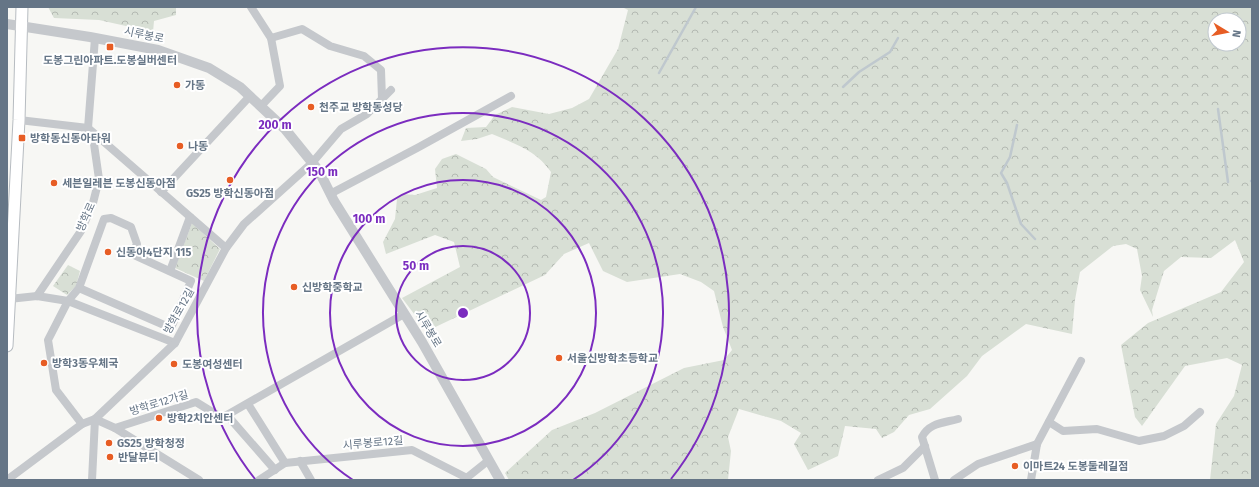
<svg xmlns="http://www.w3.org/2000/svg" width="1259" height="487" font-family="'Fira Sans','Noto Sans KR',sans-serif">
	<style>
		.forest { fill: url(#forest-crowns); fill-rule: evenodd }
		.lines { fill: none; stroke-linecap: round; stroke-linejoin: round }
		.stream { stroke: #bfc8ce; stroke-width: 2.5 }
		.secondary-casing { stroke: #b7bcc1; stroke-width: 13 }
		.minor { stroke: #c5c8cc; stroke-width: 8 }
		.tertiary { stroke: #c5c8cc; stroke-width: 10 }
		.secondary { stroke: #fff; stroke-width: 11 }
		.ring { fill: none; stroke: #7b2cbf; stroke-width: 2 }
		.poi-dot { fill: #e75d24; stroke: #fff; stroke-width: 1.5 }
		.labels { text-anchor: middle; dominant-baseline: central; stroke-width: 4; stroke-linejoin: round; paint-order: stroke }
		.street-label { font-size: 11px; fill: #657586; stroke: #fff }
		.poi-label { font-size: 11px; font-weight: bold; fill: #657586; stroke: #fff; text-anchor: start }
		.centre { fill: #7b2cbf; stroke: #fff; stroke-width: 2 }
		.ring-label { font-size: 12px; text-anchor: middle; font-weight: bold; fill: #7b2cbf; stroke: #fff; stroke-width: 4; stroke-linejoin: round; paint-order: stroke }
	</style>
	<defs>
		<pattern id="forest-crowns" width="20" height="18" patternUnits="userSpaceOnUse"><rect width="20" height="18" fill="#d8dfd5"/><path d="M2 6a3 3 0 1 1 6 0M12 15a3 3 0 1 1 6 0" fill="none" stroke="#b3b9b2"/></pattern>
	</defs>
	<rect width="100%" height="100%" fill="#f7f7f4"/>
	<g class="forest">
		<polygon points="48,7 176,7 176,15 154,21 153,32 99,20 54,18"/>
		<path d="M622,7H1252V480H1210L1216,424L1234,396L1242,365L1227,358L1185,366L1142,426L1135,417L1121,345L1148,323L1221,292L1244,262L1235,240L1211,258L1181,257L1164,271L1152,310L1153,317L1140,290L1142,276L1137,249L1126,244L1113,246L1080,272L1075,300L1072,334L1026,324L982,356L967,376L930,409L909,415L894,432L882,438L876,429L845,426L838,456L808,470L794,444L801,433L781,421L739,409L728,437L731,451L728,480H509L505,473L552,430L595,413L684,368L724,360L732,350L723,327L714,291L701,282L680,274L627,282L603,271L589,243L564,254L545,275L427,331L402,298L460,267L454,242L435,235L386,254L383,242L395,219L397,199L403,194L415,195L437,188L435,169L442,159L456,154L486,169L493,177L541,200L546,197L551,172C536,150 515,144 492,134L477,139L461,141L466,128L486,127L495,115L512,107L549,114L572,108L589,99L618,49L628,10ZM1215,20H1239V44H1215Z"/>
		<polygon points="192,223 220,249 204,281 175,268"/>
		<polygon points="68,265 80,271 76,286 67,295 53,286"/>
	</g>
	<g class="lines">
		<g class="stream">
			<polyline points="659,73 696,7"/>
			<polyline points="843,87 859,72 890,52 898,38"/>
			<polyline points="1218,109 1228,182"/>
			<polyline points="1017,125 1010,157 1001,173 1007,183 1021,224 1035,239"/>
			<polyline points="1251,181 1252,181"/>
		</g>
		<defs>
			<polyline id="secondary" points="7,346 19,120 22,7"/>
		</defs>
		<use href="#secondary" class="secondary-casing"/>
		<g class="minor">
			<polyline points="251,7 271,38 280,86 261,106"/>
			<polyline points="271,38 302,29 330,46 364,56 381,70 382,99"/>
			<polyline points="19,120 88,128 226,248"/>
			<polyline points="161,192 250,96"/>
			<polyline points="330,194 419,147 511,96"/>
			<polyline points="170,271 190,217"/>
			<polyline points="79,288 171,328 191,281 132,254 137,244 131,227 111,218 104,219 79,288 68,301 48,340 56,390 82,424"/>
			<polyline points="37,296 81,231 93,203 99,179 94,144 88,128 95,38"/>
			<polyline points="9,299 37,296 68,301 175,343"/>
			<polyline points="248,404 285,463"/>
			<polyline points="227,415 404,314"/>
			<polyline points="1049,422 1063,431 1097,429 1139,441 1164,436 1184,426 1200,412"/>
			<polyline points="115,428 199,480"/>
			<polyline points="300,461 311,480"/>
			<polyline points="7,480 82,424 95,419 175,343 226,248 244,224 312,163 341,129 367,114 391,90"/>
			<polyline points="92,480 95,419 115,428 196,402 222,418 227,415 275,470"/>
			<polyline points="259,480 285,463 412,450 467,478"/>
			<polyline points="464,480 489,460"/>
			<polyline points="878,480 903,468 925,446"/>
			<path d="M935,480L922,437C929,423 943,423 958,419"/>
			<polyline points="954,480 978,464 1037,444"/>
			<polyline points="1031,480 1037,444 1081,361"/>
		</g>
		<polyline class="tertiary" points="7,24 90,37 158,50 209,68 240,87 285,129 319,171 334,201 422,342 500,480"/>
		<use href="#secondary" class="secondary"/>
	</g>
	<g class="ring">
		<circle cx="463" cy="313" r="67"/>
		<circle cx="463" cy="313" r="133"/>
		<path d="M353 480A200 200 0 1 1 573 480"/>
		<path d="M255 479A266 266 0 1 1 671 479"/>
	</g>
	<g class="poi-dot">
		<rect x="106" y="43" width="8" height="8" rx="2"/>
		<circle cx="177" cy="85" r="4"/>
		<circle cx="311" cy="107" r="4"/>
		<rect x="18" y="134" width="8" height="8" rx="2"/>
		<circle cx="180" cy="146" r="4"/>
		<circle cx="230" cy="180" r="4"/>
		<circle cx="54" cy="183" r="4"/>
		<circle cx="108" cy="252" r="4"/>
		<circle cx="294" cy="287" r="4"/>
		<circle cx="559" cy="358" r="4"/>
		<circle cx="44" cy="363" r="4"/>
		<circle cx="174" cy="364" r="4"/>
		<circle cx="159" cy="418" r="4"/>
		<circle cx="109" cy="443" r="4"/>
		<circle cx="110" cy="457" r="4"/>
		<circle cx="1015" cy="466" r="4"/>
	</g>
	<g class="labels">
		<g class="street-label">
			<text transform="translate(144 35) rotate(12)">시루봉로</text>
			<text transform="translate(86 217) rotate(-66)">방학로</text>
			<text transform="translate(179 311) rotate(-61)">방학로12길</text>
			<text transform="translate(428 329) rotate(59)">시루봉로</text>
			<text transform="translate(159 403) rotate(-17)">방학로12가길</text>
			<text transform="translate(373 443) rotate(-5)">시루봉로12길</text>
		</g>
		<g class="poi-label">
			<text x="110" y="60" text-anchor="middle">도봉그린아파트.도봉실버센터</text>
			<text x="185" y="85">가동</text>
			<text x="319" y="107">천주교 방학동성당</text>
			<text x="30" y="138">방학동신동아타워</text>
			<text x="188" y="146">나동</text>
			<text x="62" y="183">세븐일레븐 도봉신동아점</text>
			<text x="230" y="193" text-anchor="middle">GS25 방학신동아점</text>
			<text x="116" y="252">신동아4단지 115</text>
			<text x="302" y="287">신방학중학교</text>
			<text x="567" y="358">서울신방학초등학교</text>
			<text x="52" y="363">방학3동우체국</text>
			<text x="182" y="364">도봉여성센터</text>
			<text x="167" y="418">방학2치안센터</text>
			<text x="117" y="443">GS25 방학청정</text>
			<text x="118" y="457">반달뷰티</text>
			<text x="1023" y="466">이마트24 도봉둘레길점</text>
		</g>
	</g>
	<circle cx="463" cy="313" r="6" class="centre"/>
	<g class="ring-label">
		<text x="275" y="129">200 m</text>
		<text x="322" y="176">150 m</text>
		<text x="369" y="223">100 m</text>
		<text x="416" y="270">50 m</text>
	</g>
	<rect width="1259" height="487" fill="none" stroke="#657586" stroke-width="16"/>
	<g transform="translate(1227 32) rotate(100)"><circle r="19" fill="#ffffff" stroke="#c1c8cf"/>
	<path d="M0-3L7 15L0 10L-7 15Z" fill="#e75d24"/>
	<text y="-6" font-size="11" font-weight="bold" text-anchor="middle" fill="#657586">N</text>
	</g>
</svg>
